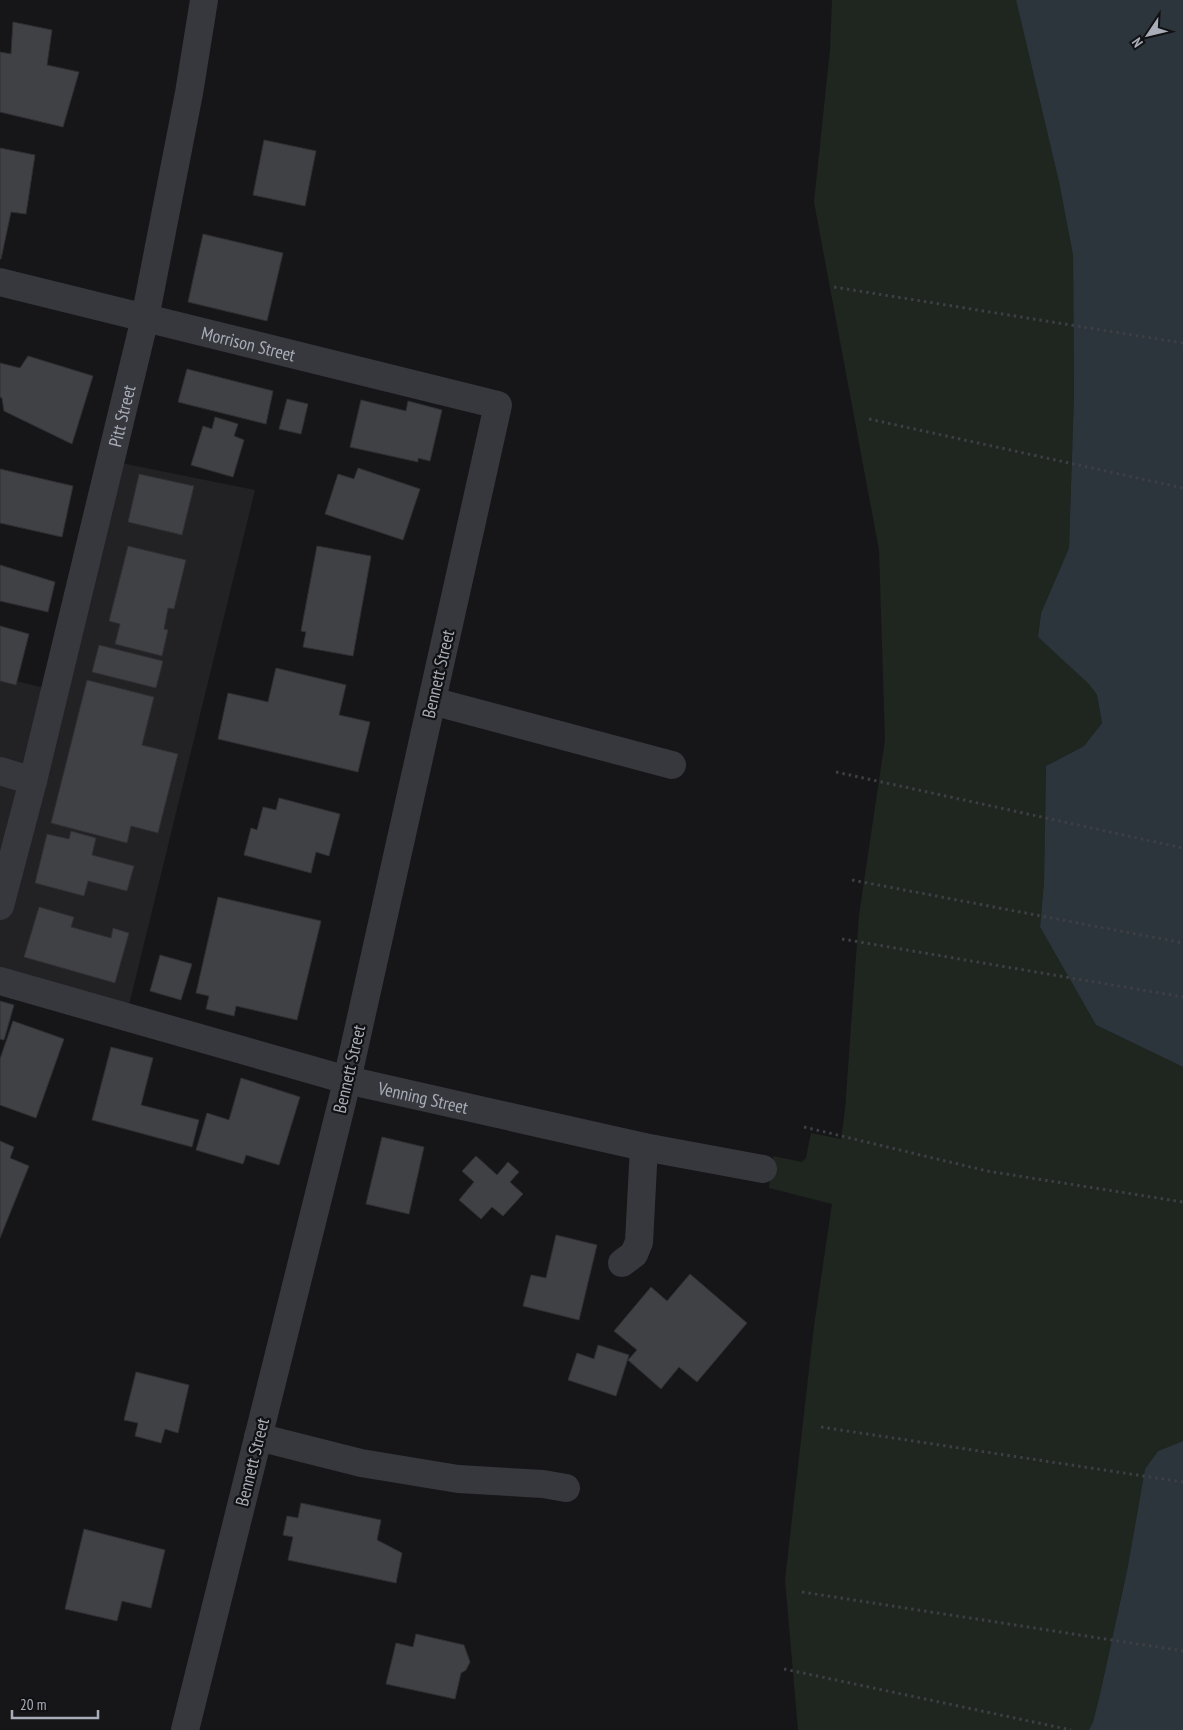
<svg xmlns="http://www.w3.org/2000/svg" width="1183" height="1730" font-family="'PT Sans Narrow',sans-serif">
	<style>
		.built { fill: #222225 }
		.green { fill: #1e261f }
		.water { fill: #2c353c }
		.building { fill: #404145; stroke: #303034 }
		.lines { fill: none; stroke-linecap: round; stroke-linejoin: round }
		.path { stroke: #3d3f44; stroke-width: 3; stroke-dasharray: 2.5 4; stroke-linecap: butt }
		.minor { stroke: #37383d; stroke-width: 28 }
		.labels { text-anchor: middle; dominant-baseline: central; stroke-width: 4.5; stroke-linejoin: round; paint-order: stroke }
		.street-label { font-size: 18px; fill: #a8adb8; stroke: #111113 }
	</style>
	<rect width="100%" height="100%" fill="#161618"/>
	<polygon class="built" points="106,460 255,490 129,1005 0,979 0,677 49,689"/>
	<polygon class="green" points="832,0 1016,0 1059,182 1073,255 1074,394 1069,548 1041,613 1038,637 1089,683 1097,695 1102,723 1084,746 1046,766 1044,882 1040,927 1096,1025 1183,1067 1183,1441 1158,1451 1145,1469 1127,1571 1100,1694 1093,1722 1089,1730 798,1730 785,1580 814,1326 832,1204 769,1188 773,1156 802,1162 806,1158 811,1133 841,1139 845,1110 859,915 885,740 879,550 814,202 830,50"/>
	<g class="water">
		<polygon points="1016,0 1183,0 1183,1067 1096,1025 1040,927 1044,882 1046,766 1084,746 1102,723 1097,695 1089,684 1038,637 1041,613 1069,548 1074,394 1073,255 1059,182"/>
		<polygon points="1183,1441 1183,1730 1089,1730 1093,1722 1100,1694 1127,1571 1145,1469 1158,1451"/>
	</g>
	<g class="building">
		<polygon points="13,22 52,30 47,65 79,72 63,127 0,112 0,52 11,54"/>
		<polygon points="264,140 316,151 305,206 253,195"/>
		<polygon points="0,148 35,155 26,214 11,212 1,259 0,259"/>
		<polygon points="203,234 283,253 267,321 188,302"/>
		<polygon points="28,356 93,376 72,444 4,411 2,398 0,397 0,363 20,368"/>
		<polygon points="187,369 273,391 266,424 178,402"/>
		<polygon points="287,399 308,404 301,434 279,429"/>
		<polygon points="361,400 406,411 408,401 442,410 430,461 418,458 418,462 350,447"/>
		<polygon points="215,417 238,424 234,436 244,440 233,477 191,465 203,426 212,429"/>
		<polygon points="358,468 420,489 403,540 325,514 338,474 354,479"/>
		<polygon points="0,469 73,486 62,537 0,523"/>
		<polygon points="139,474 194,486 182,535 128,522"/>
		<polygon points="128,546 186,560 174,609 168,608 164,629 168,630 162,656 115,644 120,624 109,621"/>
		<polygon points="317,546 371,556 353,656 303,647 306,632 301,631"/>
		<polygon points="0,565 55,582 48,612 0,601"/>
		<polygon points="0,626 29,634 16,685 0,681"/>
		<polygon points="99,645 163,661 156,688 92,672"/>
		<polygon points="276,668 346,685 339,715 370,722 358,772 218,739 228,693 268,702"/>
		<polygon points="87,680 154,697 142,745 178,754 158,833 131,826 127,843 51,823"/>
		<polygon points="279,798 340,814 329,856 316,852 311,873 244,855 251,828 257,830 263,807 276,810"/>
		<polygon points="71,831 96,838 92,855 134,866 127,891 88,881 84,896 35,883 47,834 69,839"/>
		<polygon points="218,897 321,921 297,1020 236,1006 234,1016 206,1009 209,996 196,993"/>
		<polygon points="39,907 74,917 71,927 111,938 113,928 129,933 115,983 24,957"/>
		<polygon points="160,955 192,964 181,1000 150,991"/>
		<polygon points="0,1001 14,1005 4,1040 0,1039"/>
		<polygon points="13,1021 64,1039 36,1118 0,1105 0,1059"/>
		<polygon points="111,1047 153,1058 141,1105 199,1120 192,1147 92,1120"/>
		<polygon points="241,1078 300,1097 279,1165 246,1155 243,1164 196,1150 207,1113 229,1120"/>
		<polygon points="382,1137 424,1147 409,1214 366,1204"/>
		<polygon points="0,1141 14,1147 10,1158 29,1166 0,1238"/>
		<polygon points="476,1156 497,1175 508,1162 519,1172 510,1182 523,1194 503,1216 492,1207 481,1219 459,1200 474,1182 462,1171"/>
		<polygon points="556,1235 597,1245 579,1320 523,1306 531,1275 546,1278"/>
		<polygon points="690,1274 747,1323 697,1382 679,1367 661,1389 628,1360 637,1350 614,1331 651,1287 667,1301"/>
		<polygon points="598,1345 629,1355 616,1396 568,1380 577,1353 594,1359"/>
		<polygon points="136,1372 189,1385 178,1433 165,1429 161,1443 135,1436 138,1423 124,1420"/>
		<polygon points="301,1503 381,1520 377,1540 402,1553 396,1583 288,1560 293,1537 283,1535 287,1516 298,1518"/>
		<polygon points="84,1529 165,1550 151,1608 122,1601 117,1621 65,1609"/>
		<polygon points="416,1634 464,1645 470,1662 466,1670 461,1673 455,1699 386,1684 396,1643 413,1647"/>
	</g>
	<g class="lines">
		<g class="path">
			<polyline points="834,287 1183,343"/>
			<polyline points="869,419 1183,488"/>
			<polyline points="836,772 1183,848"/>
			<polyline points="852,880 1183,943"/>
			<polyline points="842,939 1183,997"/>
			<polyline points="804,1127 987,1171 1183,1202"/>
			<polyline points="821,1427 1183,1482"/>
			<polyline points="802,1592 1183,1651"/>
			<polyline points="784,1669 1071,1730"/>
		</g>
		<g class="minor">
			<path id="s1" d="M0,282L498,405L343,1098L185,1730"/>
			<polyline points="432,701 672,765"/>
			<polyline points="0,771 33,781"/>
			<path id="s2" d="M0,906L33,781L145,318L189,93L204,0"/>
			<path id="s3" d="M0,981L347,1080L644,1147L763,1169"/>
			<polyline points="622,1263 634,1254 639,1242 644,1147"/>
			<polyline points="258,1437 361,1463 458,1479 543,1484 566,1488"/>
		</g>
	</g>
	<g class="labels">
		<g class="street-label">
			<text stroke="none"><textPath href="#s1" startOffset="256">Morrison Street</textPath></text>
			<text stroke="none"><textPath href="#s2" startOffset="505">Pitt Street</textPath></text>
			<text transform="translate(438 674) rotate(-77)">Bennett Street</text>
			<text transform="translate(349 1069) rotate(-77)">Bennett Street</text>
			<text stroke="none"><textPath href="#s3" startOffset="439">Venning Street</textPath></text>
			<text transform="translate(252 1462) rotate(-76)">Bennett Street</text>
		</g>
	</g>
	<g transform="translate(1148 35) rotate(235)" stroke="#111113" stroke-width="4" paint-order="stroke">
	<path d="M0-4L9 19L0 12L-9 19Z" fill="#a8adb8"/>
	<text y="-8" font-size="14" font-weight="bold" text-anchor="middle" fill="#a8adb8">N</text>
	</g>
	<path d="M12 1710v8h86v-8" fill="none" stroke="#a8adb8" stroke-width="2.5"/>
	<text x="20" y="1710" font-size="15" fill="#a8adb8" stroke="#111113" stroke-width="4" paint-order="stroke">20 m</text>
</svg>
